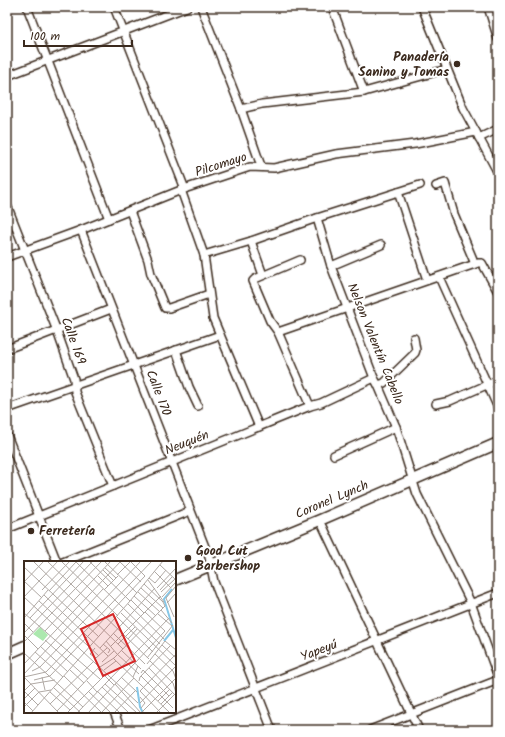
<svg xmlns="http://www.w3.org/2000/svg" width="505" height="737" font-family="Kalam,sans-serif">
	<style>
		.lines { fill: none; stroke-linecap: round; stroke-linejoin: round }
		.street-casing { stroke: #3b2a1e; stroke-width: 10 }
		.secondary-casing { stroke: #3b2a1e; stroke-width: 13 }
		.street { stroke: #fff; stroke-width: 7 }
		.secondary { stroke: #fff; stroke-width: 10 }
		.poi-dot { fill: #3b2a1e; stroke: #fff; stroke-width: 1.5 }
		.labels { text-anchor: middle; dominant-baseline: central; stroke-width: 4; stroke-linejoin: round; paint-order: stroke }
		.poi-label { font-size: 13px; font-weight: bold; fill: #3b2a1e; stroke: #fff; text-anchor: start }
		.street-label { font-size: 13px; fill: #3b2a1e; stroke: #fff }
		.inset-river { fill: none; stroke: #86c7e7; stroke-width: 2 }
		.inset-road { fill: none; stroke: #b1aaa5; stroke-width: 1 }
		.view { fill: #d62828; fill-opacity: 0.15; stroke: #d62828; stroke-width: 2 }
		.inset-edge { fill: none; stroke: #3b2a1e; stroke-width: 2 }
	</style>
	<rect width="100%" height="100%" fill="#fff"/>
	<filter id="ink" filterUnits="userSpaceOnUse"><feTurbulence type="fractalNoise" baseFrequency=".025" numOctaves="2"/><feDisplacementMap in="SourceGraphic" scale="8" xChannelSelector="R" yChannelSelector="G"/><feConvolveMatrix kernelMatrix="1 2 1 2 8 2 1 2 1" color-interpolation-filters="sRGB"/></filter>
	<g filter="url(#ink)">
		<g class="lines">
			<defs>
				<g id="street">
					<polyline points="27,7 109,219"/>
					<polyline points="114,7 185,189"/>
					<polyline points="201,7 241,109 261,166"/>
					<polyline points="332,7 364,92"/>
					<polyline points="422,7 463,108 498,173"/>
					<polyline points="488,7 498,39"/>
					<polyline points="7,76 187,7"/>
					<polyline points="241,109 262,104 364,92 447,69"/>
					<polyline points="479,138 498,129"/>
					<polyline points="436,186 445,183 454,214 475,264"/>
					<polyline points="181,190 204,255 213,318 259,427"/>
					<polyline points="398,192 427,280"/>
					<polyline points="7,205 57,331 74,379 75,392 113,486"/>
					<polyline points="130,211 148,260 151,274 165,308 169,308 209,294"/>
					<polyline points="317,218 331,266 374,378 378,385 396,427 417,494 471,603 498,677"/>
					<polyline points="81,230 209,557 214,582 272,730"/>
					<polyline points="251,241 263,275"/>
					<polyline points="204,255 251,241 317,218 420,185"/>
					<polyline points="7,257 81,230 181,190 250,167 274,168 336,154 415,144 476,132"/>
					<polyline points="300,260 255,279 253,281 270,321 278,332 310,406"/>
					<polyline points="331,266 381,245"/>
					<polyline points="439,277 498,408"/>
					<polyline points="278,332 478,263 482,263 498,292"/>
					<polyline points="7,349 111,309"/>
					<polyline points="176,350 189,387 198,406"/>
					<polyline points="378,385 384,383 415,353 416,350 414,338"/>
					<polyline points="436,404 450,401 498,380"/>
					<polyline points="7,409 220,335"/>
					<polyline points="7,435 57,562"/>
					<polyline points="334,455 396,427"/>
					<polyline points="320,520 419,730"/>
					<polyline points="7,529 310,406 321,403 374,378"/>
					<polyline points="63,562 190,511"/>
					<polyline points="114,712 121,730"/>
					<polyline points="149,730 498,593"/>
					<polyline points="370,730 498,680"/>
				</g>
				<g id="secondary">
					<polyline points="175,580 320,520 498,443"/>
					<polyline points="7,654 25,646"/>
				</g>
			</defs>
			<use href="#street" class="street-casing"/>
			<use href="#secondary" class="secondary-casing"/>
			<use href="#street" class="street"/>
			<use href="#secondary" class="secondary"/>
		</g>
	</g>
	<g class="poi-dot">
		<circle cx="457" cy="64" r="4"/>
		<circle cx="31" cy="531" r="4"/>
		<circle cx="188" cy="558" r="4"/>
	</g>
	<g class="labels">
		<g class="poi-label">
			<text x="449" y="57" text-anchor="end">Panadería<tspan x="449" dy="15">Sanino y Tomas</tspan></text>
			<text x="39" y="531">Ferretería</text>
			<text x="196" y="551">Good Cut<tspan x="196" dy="15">Barbershop</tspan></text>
		</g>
		<g class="street-label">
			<text transform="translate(221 165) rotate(-18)">Pilcomayo</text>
			<text transform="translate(73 341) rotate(70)">Calle 169</text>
			<text transform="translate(375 344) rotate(68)">Nelson Valentín Cabello</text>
			<text transform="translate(158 393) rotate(69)">Calle 170</text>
			<text transform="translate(187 443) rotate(-22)">Neuquén</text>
			<text transform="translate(332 500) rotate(-23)">Coronel Lynch</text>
			<text transform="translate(319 651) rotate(-21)">Yapeyú</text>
		</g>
	</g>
	<g transform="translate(24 561)">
		<rect width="152" height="152" fill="#fff"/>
		<path d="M16,66L24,74L19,80L9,73Z" fill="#ace8ae"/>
		<path class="inset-river" d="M148,28L140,38L152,77M140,80L149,69M113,126L116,146L119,152"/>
		<path class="inset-road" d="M9,0L99,88M23,0L125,98M37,0L94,55M51,0L136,83M65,0L106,40L139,0M80,0L113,32M106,0L121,15M96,1L117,21M136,4L152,19M0,6L75,76M81,7L92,17M79,9L89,19M130,10L147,27M93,14L106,1M74,15L84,25M125,17L131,22L142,9M124,19L140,41M0,20L18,37M0,21L20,0M120,23L139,41L141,45L137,49L148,62M117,27L139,47M133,27L152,7M18,29L46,0M80,29L94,15M136,29L148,16M25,30L52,1M114,31L136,51M137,31L151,18M20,34L84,95M110,35L132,55M0,36L114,142M0,36L34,0M138,36L152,21M107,39L120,52M15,40L75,95M143,42L152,32M104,43L140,78M121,51L141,70M0,52L76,118M97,52L152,105M134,53L148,65M93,56L129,91M150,56L142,37L152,25M0,57L24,29M6,57L60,0M0,62L9,71M21,70L87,0M0,72L69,0M89,72L121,103M0,74L14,88M104,78L113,68M21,79L64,118M82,80L93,93M0,81L78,0M79,83L86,89L84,92M94,83L111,66M138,84L152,97M16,85L44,111M87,85L137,35M71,87L66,93L72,97L83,87M76,87L131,27M97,89L117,108M11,91L39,116M0,92L59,146M93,93L115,113M131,93L149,110L152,118M89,97L145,151M123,97L149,64M126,100L149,122L152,132M78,101L90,90M0,103L97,0M123,103L141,80L152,89M76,106L90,97L137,49M125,107L151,134M74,108L90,124M46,109L60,122M80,109L92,100M8,110L16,106L117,0M117,112L119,109L145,135M0,113L79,28M40,115L78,152M117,115L149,147M0,116L22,111L128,0M0,116L35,152M18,116L21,129M97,116L113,131M109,116L114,105M10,119L26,115L121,15M63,120L73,131M115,120L116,116L147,84M7,123L0,130L14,144M7,123L31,119M81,123L113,152M91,123L117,152M78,126L105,152M30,127L57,152M64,130L87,152M73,130L96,152M26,131L46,149M116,136L121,142L117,147M0,138L11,127M134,140L146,128M0,141L9,150M116,142L152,105M26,143L70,100M137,143L149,131M0,146L15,131L27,129M33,150L76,105M78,151L110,117M7,152L106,40M43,152L80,115M53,152L145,57M64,152L141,70M90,152L111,130M117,152L152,117M132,152L150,134M137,152L116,130L152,93"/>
		<path class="view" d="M89,53L111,100L79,115L57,68Z"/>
		<rect width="152" height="152" class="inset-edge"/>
	</g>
	<rect width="505" height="737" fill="none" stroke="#fff" stroke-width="24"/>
	<rect x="12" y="12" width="481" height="713" fill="none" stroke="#3b2a1e" stroke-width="1.5" filter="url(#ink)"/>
	<path d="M24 40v6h108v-6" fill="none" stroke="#3b2a1e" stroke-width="2"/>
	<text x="30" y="40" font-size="12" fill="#3b2a1e" stroke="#ffffff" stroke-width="3" paint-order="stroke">100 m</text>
</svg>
